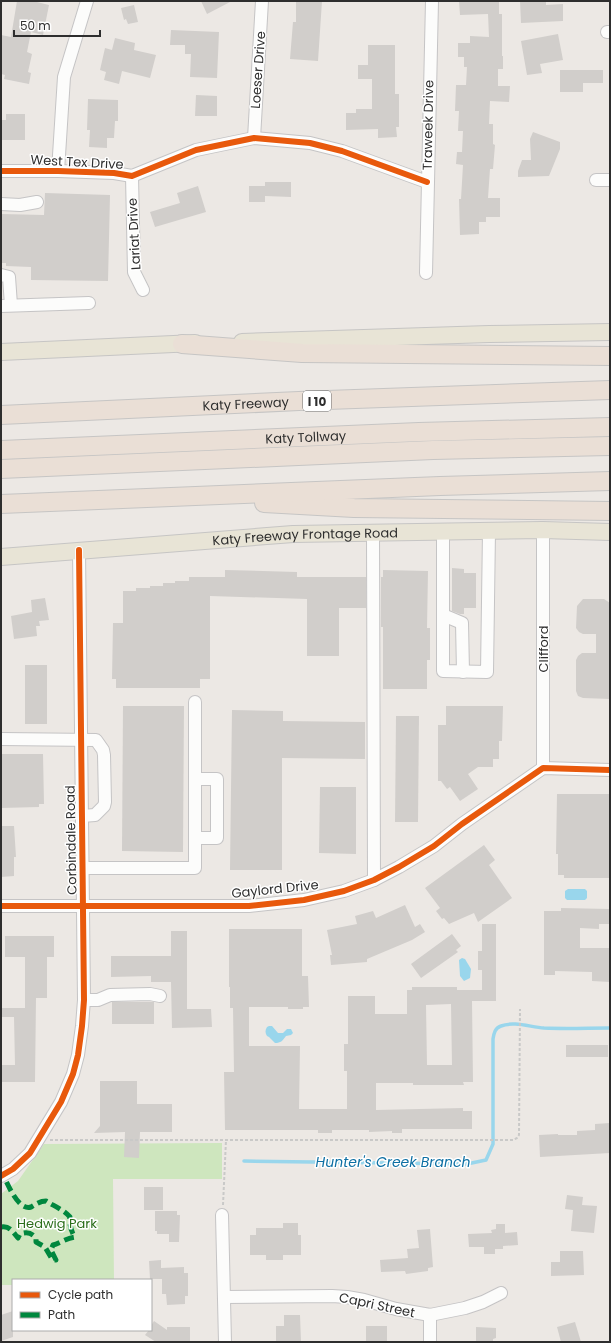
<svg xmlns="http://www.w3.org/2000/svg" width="611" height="1343" font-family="Poppins,sans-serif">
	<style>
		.green { fill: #cee6be }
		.water { fill: #99d6ec }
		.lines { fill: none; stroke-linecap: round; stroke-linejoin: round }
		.stream { stroke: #99d6ec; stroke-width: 3.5 }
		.building { fill: #d1cecb; fill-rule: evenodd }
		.minor-casing { stroke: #c5c4c5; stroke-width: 14 }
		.major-casing { stroke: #c6c5c4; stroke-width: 18 }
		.highway-casing { stroke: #c6c5c4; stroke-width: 20 }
		.path { stroke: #c9c9c8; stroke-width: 2; stroke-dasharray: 3 2; stroke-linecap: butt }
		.minor { stroke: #fcfcfb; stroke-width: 12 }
		.major { stroke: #e8e4d6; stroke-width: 16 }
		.highway { stroke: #eadfd6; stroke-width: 18 }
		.quiet { stroke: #00873e; stroke-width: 5; stroke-dasharray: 10 5; stroke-linecap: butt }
		.cycleway-casing { stroke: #fff; stroke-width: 8 }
		.cycleway { stroke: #e8590c; stroke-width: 6 }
		.labels { text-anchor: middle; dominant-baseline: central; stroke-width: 3; stroke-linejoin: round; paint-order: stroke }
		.shield { fill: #fff; stroke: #6d6d6d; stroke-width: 1 }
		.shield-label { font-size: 12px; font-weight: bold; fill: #2e2e2e }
		.street-label { font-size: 13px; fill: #2e2e2e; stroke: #fff }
		.park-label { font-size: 13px; fill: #2c6e1b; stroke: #fff }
		.water-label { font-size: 14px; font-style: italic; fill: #0d6fa3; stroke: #fff }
	</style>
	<rect width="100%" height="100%" fill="#ece8e4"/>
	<polygon class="green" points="222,1143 222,1179 113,1179 114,1280 13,1280 13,1285 1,1285 1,1194 18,1181 44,1144"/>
	<g class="water">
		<polygon points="568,889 585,889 587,891 587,898 585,900 567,900 565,898 565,891"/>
		<polygon points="462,958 465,959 471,969 470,978 464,981 460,976 459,960"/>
		<path d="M269,1026H272L278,1033H283L287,1029H291L293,1033L291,1035L286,1036C282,1041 281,1043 275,1043L269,1037L267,1036C265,1033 265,1030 267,1027Z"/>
	</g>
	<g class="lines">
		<path class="stream" d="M244,1161L467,1164L486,1160L493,1144V1039C494,1033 495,1028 501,1026C514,1021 530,1027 544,1028C566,1029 588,1028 610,1028"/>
	</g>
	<g class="building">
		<polygon points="17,1 38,1 37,2 49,5 43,35 31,32 27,52 32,54 28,72 31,73 29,84 4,79 5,75 1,74 1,35 11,37"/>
		<polygon points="201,1 232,1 207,14"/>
		<polygon points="296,1 322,1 318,61 290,59 293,22 296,22"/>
		<polygon points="459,1 499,1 499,14 502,14 502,56 503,56 503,69 498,69 498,86 510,86 509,102 490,101 489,124 493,124 493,144 495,145 493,169 490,169 488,198 500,198 500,217 486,217 486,222 479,222 479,234 460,235 459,199 461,199 463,165 456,164 457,152 462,152 463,131 458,131 459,111 455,111 456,85 466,85 467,67 464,67 464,57 458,57 458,43 470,43 470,36 489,37 488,14 460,15"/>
		<polygon points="520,1 546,1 546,5 563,4 563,21 521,23"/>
		<polygon points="134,5 138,22 128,24 126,19 124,20 121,8"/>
		<polygon points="171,30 219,32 217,78 190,77 191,54 185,54 185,45 170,45"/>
		<polygon points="558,34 563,60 540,64 542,73 527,75 521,41"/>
		<polygon points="115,38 135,43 134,50 156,55 150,78 122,71 119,84 104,80 106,72 100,70 105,48 112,50"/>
		<polygon points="368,45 395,45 395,94 399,94 399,127 396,127 397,137 378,138 378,129 346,130 346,113 356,113 356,109 372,109 372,79 358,79 358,65 368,65"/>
		<polygon points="560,70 603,70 603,83 583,83 583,92 560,92"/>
		<polygon points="196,95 217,96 217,116 195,116"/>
		<polygon points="88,99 118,100 118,121 115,121 114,138 107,138 107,148 89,147 90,130 87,130"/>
		<polygon points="6,114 25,114 25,140 1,140 1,120 6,120"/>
		<polygon points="533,132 560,142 560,149 549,176 518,177 518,171 522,160 531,160 530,139"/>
		<polygon points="265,182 291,182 291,197 265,196 265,202 249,202 249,186 265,186"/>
		<polygon points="198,186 206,212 155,227 150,212 180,203 177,193"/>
		<polygon points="45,193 110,195 108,281 31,280 31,267 6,266 6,263 1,263 1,214 44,215"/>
		<polygon points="452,568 464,569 464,573 476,573 476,608 464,608 464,614 460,614 452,611"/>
		<polygon points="225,570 297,572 297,577 366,577 366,608 339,608 339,656 307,656 307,599 210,596 210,679 200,679 200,688 116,688 116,679 112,679 113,623 123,623 123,591 136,591 136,588 150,588 150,586 163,586 163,583 175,583 175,581 189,581 189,577 225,577"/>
		<polygon points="383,570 428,571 427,628 430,628 430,660 427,660 427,689 383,689 383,627 381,627 381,577 383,577"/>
		<polygon points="45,598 49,620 39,621 40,626 36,626 37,636 14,639 11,616 32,612 31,600"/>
		<polygon points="583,599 604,599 610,603 610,699 583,698 578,696 576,691 576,660 578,656 582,653 596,653 596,634 583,634 579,632 576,628 577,606"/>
		<rect x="25" y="665" width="22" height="59"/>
		<polygon points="123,706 184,706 183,852 122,851"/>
		<polygon points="446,706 503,706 502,741 499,741 499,759 493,759 493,767 478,767 468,774 478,789 460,801 450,787 447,789 441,781 438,781 438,725 446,725"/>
		<polygon points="232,710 283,711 283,721 365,722 365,759 282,758 282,870 230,870"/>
		<polygon points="396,716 419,716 418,822 395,822"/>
		<polygon points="1,754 43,754 44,804 39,804 39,807 1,808"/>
		<polygon points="320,787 356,787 356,854 319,853"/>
		<polygon points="557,794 610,794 610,878 564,878 564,875 558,875 558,854 556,854"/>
		<polygon points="1,826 14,826 16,857 14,857 14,876 1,877"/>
		<polygon points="484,845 495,860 489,865 512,898 478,922 474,913 449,924 444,918 442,919 436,911 440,908 425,888"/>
		<polygon points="405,905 415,927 420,924 425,932 412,940 367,959 367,962 331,965 330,955 332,955 327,930 357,924 355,916 373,911 376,918"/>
		<polygon points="561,908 610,909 610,924 599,924 599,929 580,928 580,948 610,948 610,982 592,981 592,972 555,971 555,975 544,975 544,911 561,911"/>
		<path d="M482,924H496V1001H472L473,1082H463L464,1085H413V1083H376V1110L463,1108V1111H472V1129H402V1133H392V1131L369,1132V1130H332V1133H318V1130H225L224,1072H234L233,1008H230V987H229V929H302V976H308L309,1007H303V1009H288V1007H249V1046H300L299,1109H347V1071H344V1044H348V996H375V1014H407V990H412V987H457V990H482V970H478V951H482ZM451,1004L452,1065H427L426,1005Z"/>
		<polygon points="171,931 187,931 187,1009 211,1009 212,1027 172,1028 171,982 151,982 151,976 111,977 111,956 171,956"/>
		<polygon points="452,934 461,946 456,950 458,952 421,978 411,964"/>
		<polygon points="5,936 54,936 54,957 47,957 47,998 36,998 35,1082 1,1082 1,1065 15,1065 14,1017 1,1017 1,1008 25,1008 25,957 5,957"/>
		<rect x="112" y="1002" width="42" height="22"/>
		<rect x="566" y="1045" width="42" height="12"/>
		<polygon points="100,1081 137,1081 137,1104 172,1104 172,1132 140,1132 139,1158 124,1157 125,1132 94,1133 100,1126"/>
		<polygon points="610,1123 610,1153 540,1157 539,1135 558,1134 558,1135 577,1135 577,1131 595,1130 595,1124"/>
		<rect x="144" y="1187" width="19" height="23"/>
		<polygon points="567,1195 583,1197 582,1205 597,1206 594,1233 571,1231 573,1210 565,1209"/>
		<polygon points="155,1211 177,1211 177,1215 180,1215 179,1242 169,1242 169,1234 157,1234 157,1231 155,1231"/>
		<polygon points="283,1223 298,1223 298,1235 301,1235 301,1255 283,1255 283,1260 266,1260 266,1255 250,1255 250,1235 256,1235 256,1228 283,1228"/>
		<polygon points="496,1224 505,1224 505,1233 517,1232 518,1245 503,1246 503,1249 495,1249 495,1254 484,1254 484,1247 469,1247 468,1234 492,1233 491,1230 496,1229"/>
		<polygon points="430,1229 433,1267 428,1268 428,1271 406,1274 405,1271 381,1272 380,1260 408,1258 407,1249 419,1248 417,1230"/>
		<polygon points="560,1251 583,1251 584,1275 551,1276 551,1262 560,1262"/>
		<polygon points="161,1260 161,1268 184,1267 184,1273 188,1273 188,1296 185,1296 185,1304 167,1305 166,1294 162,1294 162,1279 150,1279 149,1261"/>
		<polygon points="13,1311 13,1337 1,1341 1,1315"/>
		<polygon points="284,1315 300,1315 301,1342 276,1342 276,1326 284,1326"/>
		<polygon points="154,1321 167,1330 167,1327 190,1327 190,1342 156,1342 145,1335 149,1330 151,1330 151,1326"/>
		<polygon points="575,1322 581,1342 561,1342 557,1327"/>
		<rect x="366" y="1326" width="21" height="16"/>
		<polygon points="476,1327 496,1328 496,1338 493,1339 493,1342 476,1342"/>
	</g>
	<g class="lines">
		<defs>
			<g id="minor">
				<polyline points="607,32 610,32"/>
				<polyline points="254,138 262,1"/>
				<polyline points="1,171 58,171 114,173 132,176 196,150 254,138 310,143 342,151 427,182"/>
				<polyline points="58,171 64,77 87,1"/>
				<polyline points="132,176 134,272 143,290"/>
				<polyline points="596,180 610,180"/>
				<polyline points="1,204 20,205 37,202"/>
				<polyline points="426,273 432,1"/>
				<polyline points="1,275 9,277 11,305"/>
				<polyline points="1,306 89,303"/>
				<polyline points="443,532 443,671 487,672 489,531"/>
				<polyline points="373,533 374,880"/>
				<polyline points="443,615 462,623 463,672"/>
				<polyline points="195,702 195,779"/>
				<polyline points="1,739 96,740 103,750 104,755 105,802 104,806 95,815 82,816"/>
				<polyline points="543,768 543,530"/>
				<polyline points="82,868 195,868 195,779 217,779 217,838 195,838"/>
				<polyline points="1,906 249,906 304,900 344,891 374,880 399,867 434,846 462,824 543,768 610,770"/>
				<polyline points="84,1000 98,1000 110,995 150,994 160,996"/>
				<polyline points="1,1176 13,1169 30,1153 61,1102 73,1074 78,1055 82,1026 84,1000 79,550"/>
				<polyline points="222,1215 225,1342"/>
				<polyline points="224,1297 332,1296 347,1297 364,1300 396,1309 430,1315 465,1308 483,1302 501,1293"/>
				<polyline points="430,1315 430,1342"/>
			</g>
			<g id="major">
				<polyline points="242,342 489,334 610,332"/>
				<polyline points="1,352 195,343"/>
				<path id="s1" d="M1,557L293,534L543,530L610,532"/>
			</g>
			<g id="highway">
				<polyline points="182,344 302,353 610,356"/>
				<path id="s2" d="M1,415L299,401L610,390"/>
				<path id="s3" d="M1,450L419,432L610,427"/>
				<polyline points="1,469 433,450 610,446"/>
				<polyline points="264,503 354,508 610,511"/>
				<polyline points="1,504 440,486 610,481"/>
			</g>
		</defs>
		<use href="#minor" class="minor-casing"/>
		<use href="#major" class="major-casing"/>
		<use href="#highway" class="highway-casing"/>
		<g class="path">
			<polyline points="50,1140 513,1140 517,1138 519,1135 520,1009"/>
			<polyline points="223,1205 226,1140"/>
		</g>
		<use href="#minor" class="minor"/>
		<use href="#major" class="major"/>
		<use href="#highway" class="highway"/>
		<path class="quiet" d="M1,1227C9,1225 13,1232 18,1238L20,1234C26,1232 31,1232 36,1238V1242L45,1247L52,1259L56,1260L51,1250L53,1245C60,1243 67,1238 75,1237C71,1232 69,1223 70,1217C64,1210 54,1206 46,1201C40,1201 36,1204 31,1207C18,1211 8,1184 3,1175"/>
		<defs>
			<g id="cycleway">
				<polyline points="1,171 58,171 114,173 132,176 196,150 254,138 310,143 342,151 427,182"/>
				<polyline points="1,906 249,906 304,900 344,891 374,880 399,867 434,846 462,824 543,768 610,770"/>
				<polyline points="1,1176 13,1169 30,1153 61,1102 73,1074 78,1055 82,1026 84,1000 79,550"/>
			</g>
		</defs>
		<use href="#cycleway" class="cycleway-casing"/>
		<use href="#cycleway" class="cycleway"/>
	</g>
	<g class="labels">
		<rect class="shield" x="303" y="391" width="28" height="20" rx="3"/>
		<g class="shield-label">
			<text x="317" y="401">I 10</text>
		</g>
		<g class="street-label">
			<text transform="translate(258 70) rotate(-86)">Loeser Drive</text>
			<text transform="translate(428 125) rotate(-89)">Traweek Drive</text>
			<text transform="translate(77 162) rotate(3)">West Tex Drive</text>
			<text transform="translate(134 234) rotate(-93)">Lariat Drive</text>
			<text stroke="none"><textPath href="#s2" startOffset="245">Katy Freeway</textPath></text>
			<text stroke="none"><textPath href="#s3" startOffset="305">Katy Tollway</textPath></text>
			<text stroke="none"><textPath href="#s1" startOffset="305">Katy Freeway Frontage Road</textPath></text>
			<text transform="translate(543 649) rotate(-90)">Clifford</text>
			<text transform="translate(71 840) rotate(-91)">Corbindale Road</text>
			<text transform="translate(275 889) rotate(-6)">Gaylord Drive</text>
			<text transform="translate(377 1305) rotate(12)">Capri Street</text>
		</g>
		<g class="park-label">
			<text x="57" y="1223">Hedwig Park</text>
		</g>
		<g class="water-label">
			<text x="393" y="1162">Hunter's Creek Branch</text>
		</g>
	</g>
	<rect width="611" height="1343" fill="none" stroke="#2e2e2e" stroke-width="4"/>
	<rect x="12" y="1279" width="140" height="52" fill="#ffffff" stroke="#ababab"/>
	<rect x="20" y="1292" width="20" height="6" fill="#e8590c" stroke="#ababab"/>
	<text x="48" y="1299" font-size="12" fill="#2e2e2e">Cycle path</text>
	<rect x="20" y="1312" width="20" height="6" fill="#00873e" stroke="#ababab"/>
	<text x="48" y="1319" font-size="12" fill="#2e2e2e">Path</text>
	<path d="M14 30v6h86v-6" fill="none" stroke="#2e2e2e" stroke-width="2"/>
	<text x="20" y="30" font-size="12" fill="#2e2e2e" stroke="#ffffff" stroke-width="3" paint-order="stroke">50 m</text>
</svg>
